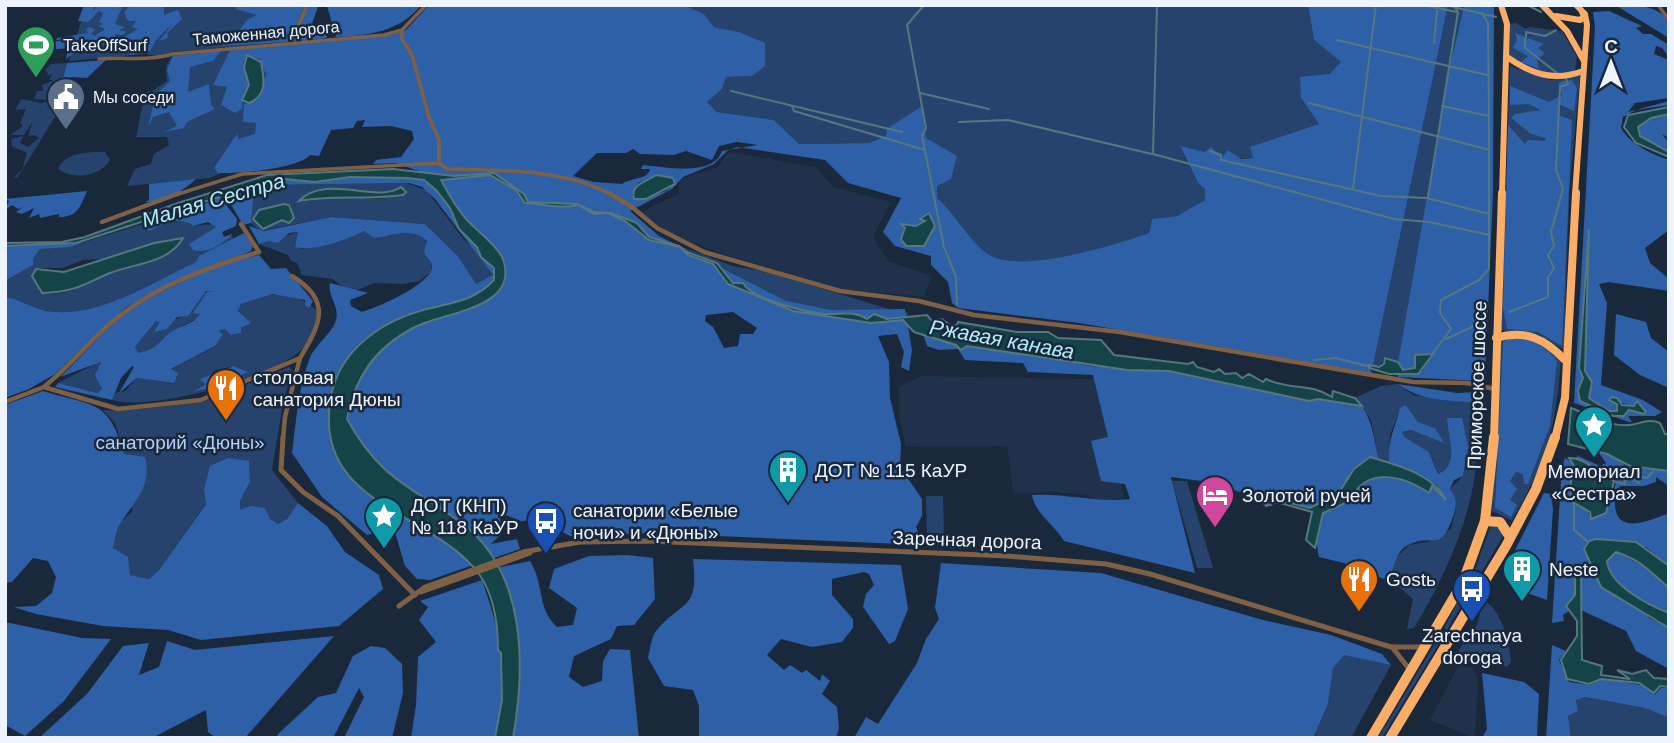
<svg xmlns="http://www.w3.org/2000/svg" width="1674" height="743" font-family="Arial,sans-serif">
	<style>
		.built { fill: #1f314b }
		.green { fill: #25436c; fill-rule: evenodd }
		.forest { fill: #2d60a6; fill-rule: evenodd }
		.water { fill: #144348; stroke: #55787e; stroke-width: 2 }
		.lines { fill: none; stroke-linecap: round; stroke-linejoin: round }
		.stream { stroke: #55787e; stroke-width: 2 }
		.street-far2 { stroke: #7f6045; stroke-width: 3.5 }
		.street-far1 { stroke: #7f6045; stroke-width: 4.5 }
		.street { stroke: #7f6045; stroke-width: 5 }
		.highway-far2 { stroke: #faad67; stroke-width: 6 }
		.highway-far1 { stroke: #faad67; stroke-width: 8 }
		.highway { stroke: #faad67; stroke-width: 10 }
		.labels { text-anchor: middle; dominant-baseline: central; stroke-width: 5; stroke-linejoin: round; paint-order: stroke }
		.far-street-label { font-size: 16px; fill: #eef4fd; stroke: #1a283c }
		.far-poi-label { font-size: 16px; fill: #eef4fd; stroke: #1a283c; text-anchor: start }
		.poi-label { font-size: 19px; fill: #eef4fd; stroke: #1a283c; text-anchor: start }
		.street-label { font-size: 19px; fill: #eef4fd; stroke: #1a283c }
		.park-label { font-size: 19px; fill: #b3cff6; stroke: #1a283c }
		.water-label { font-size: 21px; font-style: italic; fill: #b1eef6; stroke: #1a283c }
	</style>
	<rect width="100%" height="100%" fill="#1a283c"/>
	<g class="built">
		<polygon points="729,152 816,167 833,187 891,202 873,237 888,261 932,276 924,297 841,289 729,256 671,235 641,212 679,194 679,180 717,167"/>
		<polygon points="921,376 1095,379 1125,500 1097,500 1087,495 1056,492 1014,494 1007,446 906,447 899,415 899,387"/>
		<polygon points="1459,665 1472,668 1478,678 1475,738 1430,720"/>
	</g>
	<g class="green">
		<polygon points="86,5 303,5 293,31 296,41 173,52 163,57 145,54 69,61"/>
		<path d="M684,5H1308L1314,40L1342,62L1301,98L1319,124L1251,147L1253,158H1222L1180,147L1198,183L1205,189V200L1177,216L1152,219L1149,233C1116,245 1018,275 988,254C968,240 956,214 937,198V186L887,136L869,143L799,144L774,120L717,112L706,101L722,89L726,77L752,76L739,32L713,27L704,14Z"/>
		<polygon points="1448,5 1464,5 1448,75 1398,362 1384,360 1379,367 1373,366"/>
		<path d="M1516,23L1526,29L1529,27L1562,31L1577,57L1575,70C1554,85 1529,67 1509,58L1510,24Z"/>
		<polygon points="284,45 283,145 210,178 127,186 135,169 151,164 154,154 169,145 167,137 136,137 143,103 137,93 152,91 167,81 166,66 173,55"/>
		<polygon points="67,63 60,89 72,89 18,177 13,178 22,170 27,153 12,146 11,139 23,136 20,143 28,147 39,138 34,135 28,136 33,121 24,135 10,135 23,126 20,123 26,109 15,110 21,99 42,103 51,100 34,99 37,91 43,91 42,85 54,80 49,80 52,74 46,76 48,73 45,70 51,64"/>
		<polygon points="1510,66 1551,80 1580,75 1569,196 1564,350 1537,334 1501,330"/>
		<path d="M105,152L110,160C100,177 73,180 58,169C65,152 88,152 105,152Z"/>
		<path d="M406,183L426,190L465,241L477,251L493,276L476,284L458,256L425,224L331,217L260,231L251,223L254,194L266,185ZM401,187L403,195L378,199L343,196L300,202C333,174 378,204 401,187Z"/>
		<path d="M183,220L193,226L212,224L216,227L208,232L223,243L231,236L235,239L199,256L196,262C150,283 99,319 46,311C32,308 20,299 5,297V281L33,265V259L40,249L71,246L143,224L149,230L171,221ZM154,243L177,246C155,261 135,264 111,273C90,281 63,301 39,291L40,268H63L83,260L102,259Z"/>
		<path d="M364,231L379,238C390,228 416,231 427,241L424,251L432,264L431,272L419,281L403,284L374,283L355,291L345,289L333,279L302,275L297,263L291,261L288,255L259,244L298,232L302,249L326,245Z"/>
		<polygon points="669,242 733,266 768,272 905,314 908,312 908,318 799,309 729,277 717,263"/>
		<path d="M206,290L216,291L194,313H201C192,324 182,324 172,332C159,343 155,349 138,354L135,347L156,321C188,322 188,310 206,290Z"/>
		<path d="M265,294L297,297L317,310C318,323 311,339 302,349C276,378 148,412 112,400L115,393L125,391L137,378L174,383L170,370L216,346L218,332L225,328L231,335L241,333V328L250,323L238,311L241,304ZM234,366L248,372L238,379L197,392L214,371Z"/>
		<path d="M1504,338L1536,339L1561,360C1556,429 1546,461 1512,521L1492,511L1501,341Z"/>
		<polygon points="101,361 96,375 102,389 96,393 58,383"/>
		<polygon points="289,367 292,370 283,403 272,470 298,503 287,519 278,524 240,510 240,501 250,482 204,490 206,503 159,570 149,579 129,575 113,548 120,522 132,512 134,457 125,454 115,423 103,410 122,411 203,402"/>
		<path d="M1398,384L1413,395L1474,403C1475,419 1477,435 1477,451C1475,512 1445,577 1414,628L1407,629L1413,599L1390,579L1396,558L1409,545L1427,542L1451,529C1454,513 1461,504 1450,489L1463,476L1467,457L1451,446C1451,459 1451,468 1439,475L1429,452L1403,437L1402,432L1411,430L1443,442L1435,428L1418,422L1406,405L1400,409L1390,435L1389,464L1379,460L1371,420L1355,398L1381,386Z"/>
		<polygon points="1172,481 1187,481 1213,568 1197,568"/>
		<polygon points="926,496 943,496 944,536 927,535"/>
		<polygon points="1492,522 1504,533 1503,536 1447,630 1444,628 1476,567"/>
		<path d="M1483,601C1501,606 1510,645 1511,662L1507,667L1497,662V665L1459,658L1456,654L1477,625Z"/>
		<polygon points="1442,632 1445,634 1382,738 1378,738"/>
		<polygon points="1344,654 1391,665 1351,738 1313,738 1328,704 1333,668"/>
		<polygon points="1585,697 1645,708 1669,718 1669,738 1571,738 1568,716 1578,711 1576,699"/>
	</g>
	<g class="forest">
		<polygon points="84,5 95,5 93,10 99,5 123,5 115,24 125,27 119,31 126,31 123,35 115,34 115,38 122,38 138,29 132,27 136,21 128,21 124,12 131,5 164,5 164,15 178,10 182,19 167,33 168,38 159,41 174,22 156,40 150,51 130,55 128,47 112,49 106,44 82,40 77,51 66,59 68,48 49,50 53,42 76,38 56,40 57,38 88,33 86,29 90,27 95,30 91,34 95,36 105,29 98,26 103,24 99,22 103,13 99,11 88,22 78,21"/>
		<polygon points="235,5 305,5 294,31 297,41 223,46 223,38 235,36 248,19 257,15 236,9"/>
		<path d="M308,5H421C401,31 368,36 336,37L327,6L318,7L309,32L326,33L327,38L302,41L298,31Z"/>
		<path d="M429,5H684L704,14L714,27L739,32L765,43V66L752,76L726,77L722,89L707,102L717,112L774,120L799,144L869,143L886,136L887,129L922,106L926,138L957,156L951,179L937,186V198C956,214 968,240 988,254C1018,275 1115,245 1149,233L1152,219L1177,216L1205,200V189L1198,183L1180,146L1205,152L1211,147L1222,157L1228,150L1241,159L1253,158L1250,147L1319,124L1301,98L1300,77L1329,74L1341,62L1314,40L1308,5H1448L1373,366L1369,368L1372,373L1079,323L958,308L952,303L948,282L931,265V256L895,246L883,232L901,198L848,183L825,160L737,147L727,151L714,164L683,177L672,189L630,211L659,236L786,301L831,310L905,309L912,350L909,371L901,367L904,352L897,334L878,336L889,362L890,398L901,444L900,467L922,499V516L916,527L923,545L650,533L570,536L547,524L528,530L535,520L521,521L500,513L501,534L491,544L517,539L520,549L430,580L417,579L405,566L395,532L386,530L367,535L322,497L292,453C296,422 298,390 309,360C314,345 332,334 336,320C340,306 327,296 330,283L368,293L350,300L351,306L362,312C377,308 435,283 432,265C431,260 425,257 424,251L427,241C411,226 391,236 374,238L364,231C346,240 314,252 295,247L298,232L289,233L278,243L269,241L259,244L249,226L264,231L331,217L425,224L458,256L476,284L493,275L435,199L422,187L409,183L266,185L254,194L251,223L243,225L226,196L246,187L290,178L308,182L360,176L417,179L421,172L396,163L373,164L376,160L401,157L414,139L412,131L391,126L362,127L365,120L357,121L353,128L331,130L319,156L310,155C298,169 237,174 218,173L214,168L234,138L238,134V139L255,134L256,123L243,122L244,104L257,100L266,75L260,59L246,56L243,63L248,86L243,94L242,109L235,113L221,105L227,87L213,85L230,50L394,34L406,30ZM737,142L758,145L722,151C713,177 666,167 643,165L641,169H650C648,180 632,177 622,184L594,182L573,176L597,153H626L633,149L640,154L674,155L686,151L712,160L719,146ZM656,175L673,178L675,184L666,191L639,200L632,195L638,183ZM733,312L757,328L753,334H740L738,346L724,348L713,327L705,321L706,315Z"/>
		<polygon points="1464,5 1494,5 1493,194 1485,377 1480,381 1398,377 1398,374 1411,375 1423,370 1424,362 1430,358 1414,361 1415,368 1403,370 1398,362 1448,75"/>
		<path d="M1615,5C1635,5 1654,4 1669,20V38Z"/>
		<path d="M1609,11L1642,26L1636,28L1643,34H1651L1669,45V57L1662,48L1656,46L1654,54L1669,60V98L1635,103L1628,112L1669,101V105L1636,110L1623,117L1621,128C1630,144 1651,154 1669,160V230L1645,248L1650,263L1669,279V291L1609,282L1599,284L1607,303L1601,385L1643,400L1662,412L1655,416H1628L1632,422H1629L1574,403L1595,27L1593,12ZM1588,246L1585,371L1592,382L1589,399L1609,411H1617L1619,408L1612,401L1640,407L1645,411L1641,413L1629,410L1613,416L1580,401L1578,391L1583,378L1579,368Z"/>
		<polygon points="1515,33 1544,44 1538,48 1545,53 1537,59 1539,69 1521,62 1528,56 1513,48 1517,39"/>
		<polygon points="221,51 213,61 190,67 188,92 209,84 211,105 215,109 187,122 184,128 164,132 177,126 169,112 153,117 148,127 156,94 170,81 167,70 173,56"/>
		<polygon points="106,60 87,78 72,77 62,82 67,63"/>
		<polygon points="1572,80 1577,88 1574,111 1558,104 1558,115 1572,120 1562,346 1538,332 1507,329 1503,308 1508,125 1525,144 1528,140 1545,141 1546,138 1531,134 1511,118 1515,114 1540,110 1529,104 1510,105 1510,86 1549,102 1562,95 1558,84 1562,81"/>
		<path d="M1669,114V138L1662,134L1669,143V152C1656,148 1639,142 1638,127L1651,118Z"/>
		<path d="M196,179C183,191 163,204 145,202L149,200V184Z"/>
		<path d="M87,191C80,207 78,217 59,217V214L40,218L39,214L29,218L34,208L22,214L16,212L23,207L18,209L12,205L5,210L9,201L5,199Z"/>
		<path d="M220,197L237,219L236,226L222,232L224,237L232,234L231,236C221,245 207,254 193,250L189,244L216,227L208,222L193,226C178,215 165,224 149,231L143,224L178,216Z"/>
		<path d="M244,233L253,246L251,251L147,295L124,309L55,374L29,389L5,398V297C20,299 32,308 46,311C99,319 150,283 196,262L199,256Z"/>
		<polygon points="83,242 71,247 40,249 33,259 33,265 5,281 5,246"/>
		<path d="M259,255L271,269L286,268L313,301L309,308L305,305V300L272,294L241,304L238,311L251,323L241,328V333L231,335L225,329L219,331L223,334L215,346L171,369L178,373L174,383L137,378L119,393L134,367L132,366L121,378L112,400L55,387L58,383L97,393L102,389L95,375L101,362L60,377C85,354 107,325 135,307C169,285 220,263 259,255ZM206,291H215L207,292L193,313L200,314C193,323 187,324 176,329C159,338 162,348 138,353L135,347L156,321L160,322L154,332L167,329L177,317L188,316Z"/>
		<polygon points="1616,314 1646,322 1651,338 1669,352 1669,388 1640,375 1614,355"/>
		<path d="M923,334L956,345L1007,350L1091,366L1169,371L1309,401L1318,399L1362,406C1373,423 1374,440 1379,460L1370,457L1354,469L1338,494L1310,508L1266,497L1261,499L1209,482L1171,477L1195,573L1064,541C1055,525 1035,514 1032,495C1066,493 1097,503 1130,499L1125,484L1101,481L1091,441L1108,437L1093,375L1028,372L1023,363L965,360L958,349L939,350L927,346Z"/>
		<path d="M1511,338C1531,338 1543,345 1557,360L1550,426L1528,484H1524L1523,474L1516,472L1510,481L1517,489L1510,500L1517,505L1511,517L1495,508L1503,342Z"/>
		<polygon points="234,366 248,372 229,383 194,392 205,384 200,379"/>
		<path d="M1398,384L1457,393L1476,392L1478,398L1474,403C1445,399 1422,402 1398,384Z"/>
		<path d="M43,391C95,407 107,398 125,454L145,457C152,486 136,500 121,522C117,528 115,541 113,548L128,557L130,575L149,579L159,570L206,504L204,490L210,466L228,458L249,461L250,482L240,501V510L251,506L265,508L270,519L278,524L287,519L298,503L327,526L345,552L379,575L383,589L339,626L201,640L168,630L103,626L36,614L14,607L36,606L52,593L56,577L48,561L33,558L12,582L5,583V405Z"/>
		<path d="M1406,405L1418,422L1435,428L1444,443L1411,430L1402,432L1404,437L1429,452L1438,474C1460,465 1448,437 1447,418H1462L1468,447L1463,476L1454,480L1450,489C1457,499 1457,503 1454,514C1440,555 1435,532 1408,545C1396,551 1394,567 1390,579H1384L1344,563L1319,557L1316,540L1323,513L1350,501L1356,488L1384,474L1415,484L1429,493L1431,486L1442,497L1437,485L1389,464C1388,439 1394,431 1400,408Z"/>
		<path d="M1597,450L1620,460L1626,467L1669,471V486L1656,477V482L1644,486H1620C1619,491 1615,498 1615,502C1614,538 1653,519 1669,513V566L1646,547L1584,550L1649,618L1669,628V669L1636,651L1626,631L1581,610V576L1575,595L1567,606L1569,611L1563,615L1564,621L1552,623L1562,466L1565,458L1575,464L1571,471L1591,519L1606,513L1609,495L1613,493L1616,483L1575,458L1578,456L1600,466L1606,463Z"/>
		<polygon points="1544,493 1551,494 1553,509 1547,600 1527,593 1508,580 1507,566"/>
		<path d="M1616,552L1653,571L1669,588V613C1648,605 1609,585 1607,561Z"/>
		<path d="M628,555L653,558L655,599L634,625L617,626L611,639L574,656L569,677L583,687L602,681L603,661L610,649L630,650L639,738H513C523,681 523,621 500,567L530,561C545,585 536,607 557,627L573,625L577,608L549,588L554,569L589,556Z"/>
		<path d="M693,559L901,565L908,609L895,641L889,644L863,607L866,594L874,585L869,574L864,572L832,579V595L853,619V628L842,642L812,647L781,639L767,655L784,670L790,665L802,673L806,670L820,681L822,674L830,681L822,694L837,707L839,728L836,738H699V706L693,690L664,686L648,658C650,650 651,638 656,631C683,599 699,612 693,559Z"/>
		<polygon points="941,563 1101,573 1263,620 1331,635 1382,654 1391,665 1344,655 1333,668 1328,704 1313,738 854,738 866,717 878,724 917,663 926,639 939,619 935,608"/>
		<path d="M482,580C490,605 498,623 498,650L501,653L502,700L495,738H411L416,705L418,657L436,642L419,620L428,607L420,601Z"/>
		<polygon points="5,622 82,638 111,639 64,701 25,736 5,725"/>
		<polygon points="334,636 245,738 216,738 208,732 206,710 152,738 39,738 87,694 123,646 149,643 139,675 159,667 167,641 195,650"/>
		<polygon points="1552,645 1566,651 1559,660 1569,682 1590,685 1603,679 1640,685 1655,694 1661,688 1669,688 1669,718 1645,708 1585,697 1576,700 1578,711 1568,716 1571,738 1546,738"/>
		<polygon points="371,646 385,648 402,664 403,693 392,738 344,738 364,697 359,688 333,738 279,738 277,735 318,697 336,693 353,656"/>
		<polygon points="1482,673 1524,682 1539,694 1537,738 1482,738 1487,729"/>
	</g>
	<g class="water">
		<path d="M247,55L261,62C264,77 268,96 249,103L242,100L249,85L244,67Z"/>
		<polygon points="1669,107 1669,114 1651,118 1638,127 1640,136 1669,152 1669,157 1636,143 1624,127 1628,115"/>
		<path d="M393,169L454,176L494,173L524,194L528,202L577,204L594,212L611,213L637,223L649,237L679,246L687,252L717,263L733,283H743C751,299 806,312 824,314C841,315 853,310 867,319L874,314L887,319L927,315L932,321L942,319L950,325H957L958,322L1017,332H1048L1058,338L1101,340L1114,355L1188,364L1193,362L1197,367L1214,372L1219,369L1225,374L1236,373L1242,378L1249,374L1263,382L1266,379C1291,391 1309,382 1332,397L1333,391L1355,398L1362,406L1318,399L1309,401L1169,371L1127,370L967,346L961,350L956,345L914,332L903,320L871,323L793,311L728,284L713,264L688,255L680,247L649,240L625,221L608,213L594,214L578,205C561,209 543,204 525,203L516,190L490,175L441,180C448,193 456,208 467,220C477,231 497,245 503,259C521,310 440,312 413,328C374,349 355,377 347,419C381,480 408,484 460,522C526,570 526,664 513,738H495L502,700L501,653L498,650C498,625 494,595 479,574C430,509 311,506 331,396C340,349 383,320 427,309C454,302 474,301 494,280V268L481,257L477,247L459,229L450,208L436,190L424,180L407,178L350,177L315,182L285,179L269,181L76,243L5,246V243L62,242L85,237L178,203L267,175Z"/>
		<path d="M656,175L673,178L675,184L646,199H634C630,184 646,182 656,175Z"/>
		<path d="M401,187L406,192L403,195C369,200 333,195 299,201C326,173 378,204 401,187Z"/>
		<polygon points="284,204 289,205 294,218 289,223 282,220 263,229 253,219 259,210"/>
		<polygon points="929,213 935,226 924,246 906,246 901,239 905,228 901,224 916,226 925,221 920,219"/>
		<polygon points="1589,229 1585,371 1592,382 1589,398 1609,411 1617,411 1617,404 1609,400 1612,397 1617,398 1622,405 1634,406 1637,401 1646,412 1644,414 1629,410 1624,416 1613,416 1580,401 1578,390 1583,378 1579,368"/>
		<path d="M183,238C168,264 135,263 110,273C82,285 75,292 42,293L32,276L36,269L64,272L154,243Z"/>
		<polygon points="1433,354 1418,374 1389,374 1369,368 1369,365 1379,367 1384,364 1385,358 1398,362 1403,370 1415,368 1415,355"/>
		<path d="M1571,408C1590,415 1609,427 1629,425C1641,424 1648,418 1660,423L1665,434H1669V471L1630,466L1607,454L1568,444Z"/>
		<path d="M1370,457C1397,465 1433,474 1446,500L1432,486L1429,493C1402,475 1366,466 1350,501L1323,513L1315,548L1306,540L1312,512L1277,502L1266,506L1264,503L1271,505L1272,501L1267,499L1263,503L1261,499L1266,497L1310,508L1338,494L1354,469Z"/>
		<path d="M1569,458C1587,457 1599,476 1614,481L1606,513L1591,519L1590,512L1571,501V470L1575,467Z"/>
		<path d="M1596,539L1636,542L1669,566V588C1648,570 1644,562 1616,552L1607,561C1609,585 1648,605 1669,613V628L1601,587L1584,549L1589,541Z"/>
		<polygon points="1581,575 1582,660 1602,666 1601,675 1630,679 1617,670 1632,674 1646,670 1654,678 1669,679 1669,687 1660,686 1654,693 1639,683 1601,679 1589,684 1567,679 1561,660 1577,636 1577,621 1566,606 1575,595 1575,577"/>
	</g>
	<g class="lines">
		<g class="stream">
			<polyline points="924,5 907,25 926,128 922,136 944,247 956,277 957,305"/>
			<polyline points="1157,5 1153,154 1394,219 1429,222 1490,235"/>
			<polyline points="1422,5 1457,12"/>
			<polyline points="1445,5 1496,17"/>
			<polyline points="1527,5 1541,12"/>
			<polyline points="1526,37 1526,32 1545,36 1556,30"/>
			<polyline points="1525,39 1525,48 1557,73"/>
			<polyline points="1337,40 1487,75"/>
			<polyline points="1434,43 1437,11"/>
			<polyline points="731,91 902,132"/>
			<polyline points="920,93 989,109"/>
			<polyline points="1309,103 1490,150"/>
			<polyline points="792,106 794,111 925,150"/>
			<polyline points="1442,106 1489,116 1488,23 1482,13"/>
			<polyline points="959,122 1008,120 1152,154"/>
			<polyline points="1210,151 1221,155 1221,160 1381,196 1427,198 1489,214"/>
			<polyline points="1353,189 1376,5"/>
			<polyline points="1428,197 1458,12 1453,5"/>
			<polyline points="1509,312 1548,297 1548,277 1554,268 1548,255 1554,246 1551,232 1563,189 1556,170 1560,87 1568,84 1566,79"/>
			<polyline points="1446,339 1474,326 1486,316"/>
			<polyline points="1433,353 1451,329 1440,313 1441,300 1479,280 1489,269 1489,116"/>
			<polyline points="1314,360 1336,358 1371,367"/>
			<polyline points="1615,482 1625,484 1624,480 1633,479 1639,483 1638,476 1647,478 1653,471"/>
			<polyline points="1574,503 1574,530 1588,542"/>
		</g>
		<g class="street-far2">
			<polyline points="1658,5 1669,20"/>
			<polyline points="402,30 402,39 412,55 429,117 439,140 439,163"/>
			<polyline points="300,42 296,31 307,5"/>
			<path d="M99,59C124,57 149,61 173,54L384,35L402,30L426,5"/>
			<path d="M175,195L242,174L439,163L447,169C498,170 567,169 612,195"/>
		</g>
		<g class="street-far1">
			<polyline points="609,193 632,207 657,228 704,252 840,291 919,301 974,315 1120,332 1413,382 1467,383 1495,389"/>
			<polyline points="102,222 180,193"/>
			<path d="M292,276C333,301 320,325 300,358"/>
			<path d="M45,386C69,367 89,342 112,322C153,287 208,267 259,252L241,224"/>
			<polyline points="5,402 44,387 118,409 201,400 300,358 285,417 283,439"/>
		</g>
		<g class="street">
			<polyline points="283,437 281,470 303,492 338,516 415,595"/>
			<polyline points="421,592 530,553"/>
			<polyline points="399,606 425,587 523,552 580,542 647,541 1007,556 1106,564 1150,574 1391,647 1421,647"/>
			<polyline points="1392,647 1410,670"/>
		</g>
		<g class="highway-far2">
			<polyline points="1501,5 1507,24 1502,195"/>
			<polyline points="1542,5 1567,31 1584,61"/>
			<polyline points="1556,16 1580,20 1584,17 1582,12"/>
			<path d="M1507,57C1531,74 1554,82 1583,71"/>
			<polyline points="1575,195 1587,25 1585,14 1576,5"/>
		</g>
		<g class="highway-far1">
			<path d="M1496,338C1525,329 1545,339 1565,360"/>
			<polyline points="1494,439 1502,193"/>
			<polyline points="1555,439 1565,398 1576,193"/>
		</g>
		<g class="highway">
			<polyline points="1485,521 1500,522 1510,537"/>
			<polyline points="1371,738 1463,582 1485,521 1494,437"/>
			<polyline points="1390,738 1506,546 1536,489 1555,437"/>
		</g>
	</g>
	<defs>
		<symbol id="stadium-pin" viewBox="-11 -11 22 30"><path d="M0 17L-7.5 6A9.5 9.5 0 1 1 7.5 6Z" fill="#2e9e5b" stroke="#1a283c"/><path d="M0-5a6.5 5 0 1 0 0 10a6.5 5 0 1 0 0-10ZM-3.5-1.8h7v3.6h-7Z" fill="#fff"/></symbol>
		<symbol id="civic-pin" viewBox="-11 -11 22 30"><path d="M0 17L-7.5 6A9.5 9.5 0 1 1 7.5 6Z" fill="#5c6f8a" stroke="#1a283c"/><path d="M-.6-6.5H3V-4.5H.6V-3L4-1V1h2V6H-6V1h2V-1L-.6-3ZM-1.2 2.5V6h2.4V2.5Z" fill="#fff"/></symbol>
		<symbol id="restaurant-pin" viewBox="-11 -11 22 30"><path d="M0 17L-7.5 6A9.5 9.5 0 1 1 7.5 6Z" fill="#e8710a" stroke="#1a283c"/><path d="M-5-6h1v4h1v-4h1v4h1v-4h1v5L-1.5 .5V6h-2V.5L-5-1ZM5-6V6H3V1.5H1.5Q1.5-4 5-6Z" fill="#fff"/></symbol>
		<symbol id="sight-pin" viewBox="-11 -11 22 30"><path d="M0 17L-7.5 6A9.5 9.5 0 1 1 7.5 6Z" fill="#0f9aa8" stroke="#1a283c"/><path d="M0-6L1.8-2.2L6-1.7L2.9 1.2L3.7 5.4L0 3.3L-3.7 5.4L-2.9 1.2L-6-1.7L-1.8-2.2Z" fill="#fff"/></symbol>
		<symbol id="building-pin" viewBox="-11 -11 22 30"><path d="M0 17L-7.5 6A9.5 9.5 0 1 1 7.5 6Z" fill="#0f9aa8" stroke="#1a283c"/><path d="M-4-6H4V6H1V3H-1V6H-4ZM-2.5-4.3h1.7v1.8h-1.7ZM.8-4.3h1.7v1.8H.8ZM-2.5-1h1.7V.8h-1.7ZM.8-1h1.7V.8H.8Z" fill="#fff"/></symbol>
		<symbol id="hotel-pin" viewBox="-11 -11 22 30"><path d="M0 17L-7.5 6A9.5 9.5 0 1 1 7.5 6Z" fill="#d1479c" stroke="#1a283c"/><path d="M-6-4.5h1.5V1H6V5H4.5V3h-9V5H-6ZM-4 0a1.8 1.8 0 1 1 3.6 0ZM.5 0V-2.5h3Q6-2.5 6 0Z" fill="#fff"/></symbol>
		<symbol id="bus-pin" viewBox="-11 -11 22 30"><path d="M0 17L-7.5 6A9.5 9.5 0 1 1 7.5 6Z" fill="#1a4fb4" stroke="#1a283c"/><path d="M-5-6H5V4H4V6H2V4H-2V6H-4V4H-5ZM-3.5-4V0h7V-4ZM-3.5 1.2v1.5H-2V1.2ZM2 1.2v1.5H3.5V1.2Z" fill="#fff"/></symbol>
	</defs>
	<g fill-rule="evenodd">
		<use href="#stadium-pin" x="14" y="23" width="44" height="60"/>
		<use href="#civic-pin" x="44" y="75" width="44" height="60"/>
		<use href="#restaurant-pin" x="204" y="366" width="44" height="60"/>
		<use href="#sight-pin" x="1572" y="403" width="44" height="60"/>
		<use href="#building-pin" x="766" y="448" width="44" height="60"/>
		<use href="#hotel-pin" x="1193" y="473" width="44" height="60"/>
		<use href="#sight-pin" x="362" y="494" width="44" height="60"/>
		<use href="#bus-pin" x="524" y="499" width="44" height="60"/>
		<use href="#building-pin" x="1500" y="547" width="44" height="60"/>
		<use href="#restaurant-pin" x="1337" y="557" width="44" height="60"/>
		<use href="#bus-pin" x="1450" y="567" width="44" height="60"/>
	</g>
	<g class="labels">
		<g class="far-street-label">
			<text transform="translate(266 33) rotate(-5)">Таможенная дорога</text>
		</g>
		<g class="far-poi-label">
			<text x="63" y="45">TakeOffSurf</text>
			<text x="93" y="97">Мы соседи</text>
		</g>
		<g class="poi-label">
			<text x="253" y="377">столовая<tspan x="253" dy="22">санатория Дюны</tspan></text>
			<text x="815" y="470">ДОТ № 115 КаУР</text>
			<text x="1594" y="471" text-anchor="middle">Мемориал<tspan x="1594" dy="22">«Сестра»</tspan></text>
			<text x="1242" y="495">Золотой ручей</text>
			<text x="411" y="505">ДОТ (КНП)<tspan x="411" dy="22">№ 118 КаУР</tspan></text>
			<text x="573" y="510">санатории «Белые<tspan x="573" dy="22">ночи» и «Дюны»</tspan></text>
			<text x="1549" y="569">Neste</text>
			<text x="1386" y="579">Gostь</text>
			<text x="1472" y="635" text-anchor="middle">Zarechnaya<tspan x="1472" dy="22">doroga</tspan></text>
		</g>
		<g class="street-label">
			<text transform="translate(1477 385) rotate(-88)">Приморское шоссе</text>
			<text transform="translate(967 540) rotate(2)">Заречная дорога</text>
		</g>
		<g class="park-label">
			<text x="180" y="442">санаторий «Дюны»</text>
		</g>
		<g class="water-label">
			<text transform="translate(213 200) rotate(-16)">Малая Сестра</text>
			<text transform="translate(1002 339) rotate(10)">Ржавая канава</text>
		</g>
	</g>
	<rect width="1674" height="743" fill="none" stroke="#eef4fd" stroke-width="14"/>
	<g transform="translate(1611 63)" stroke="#1a283c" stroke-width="5" paint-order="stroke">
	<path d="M0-5L12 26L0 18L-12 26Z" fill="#eef4fd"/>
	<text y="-10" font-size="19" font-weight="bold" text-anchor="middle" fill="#eef4fd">С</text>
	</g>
</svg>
